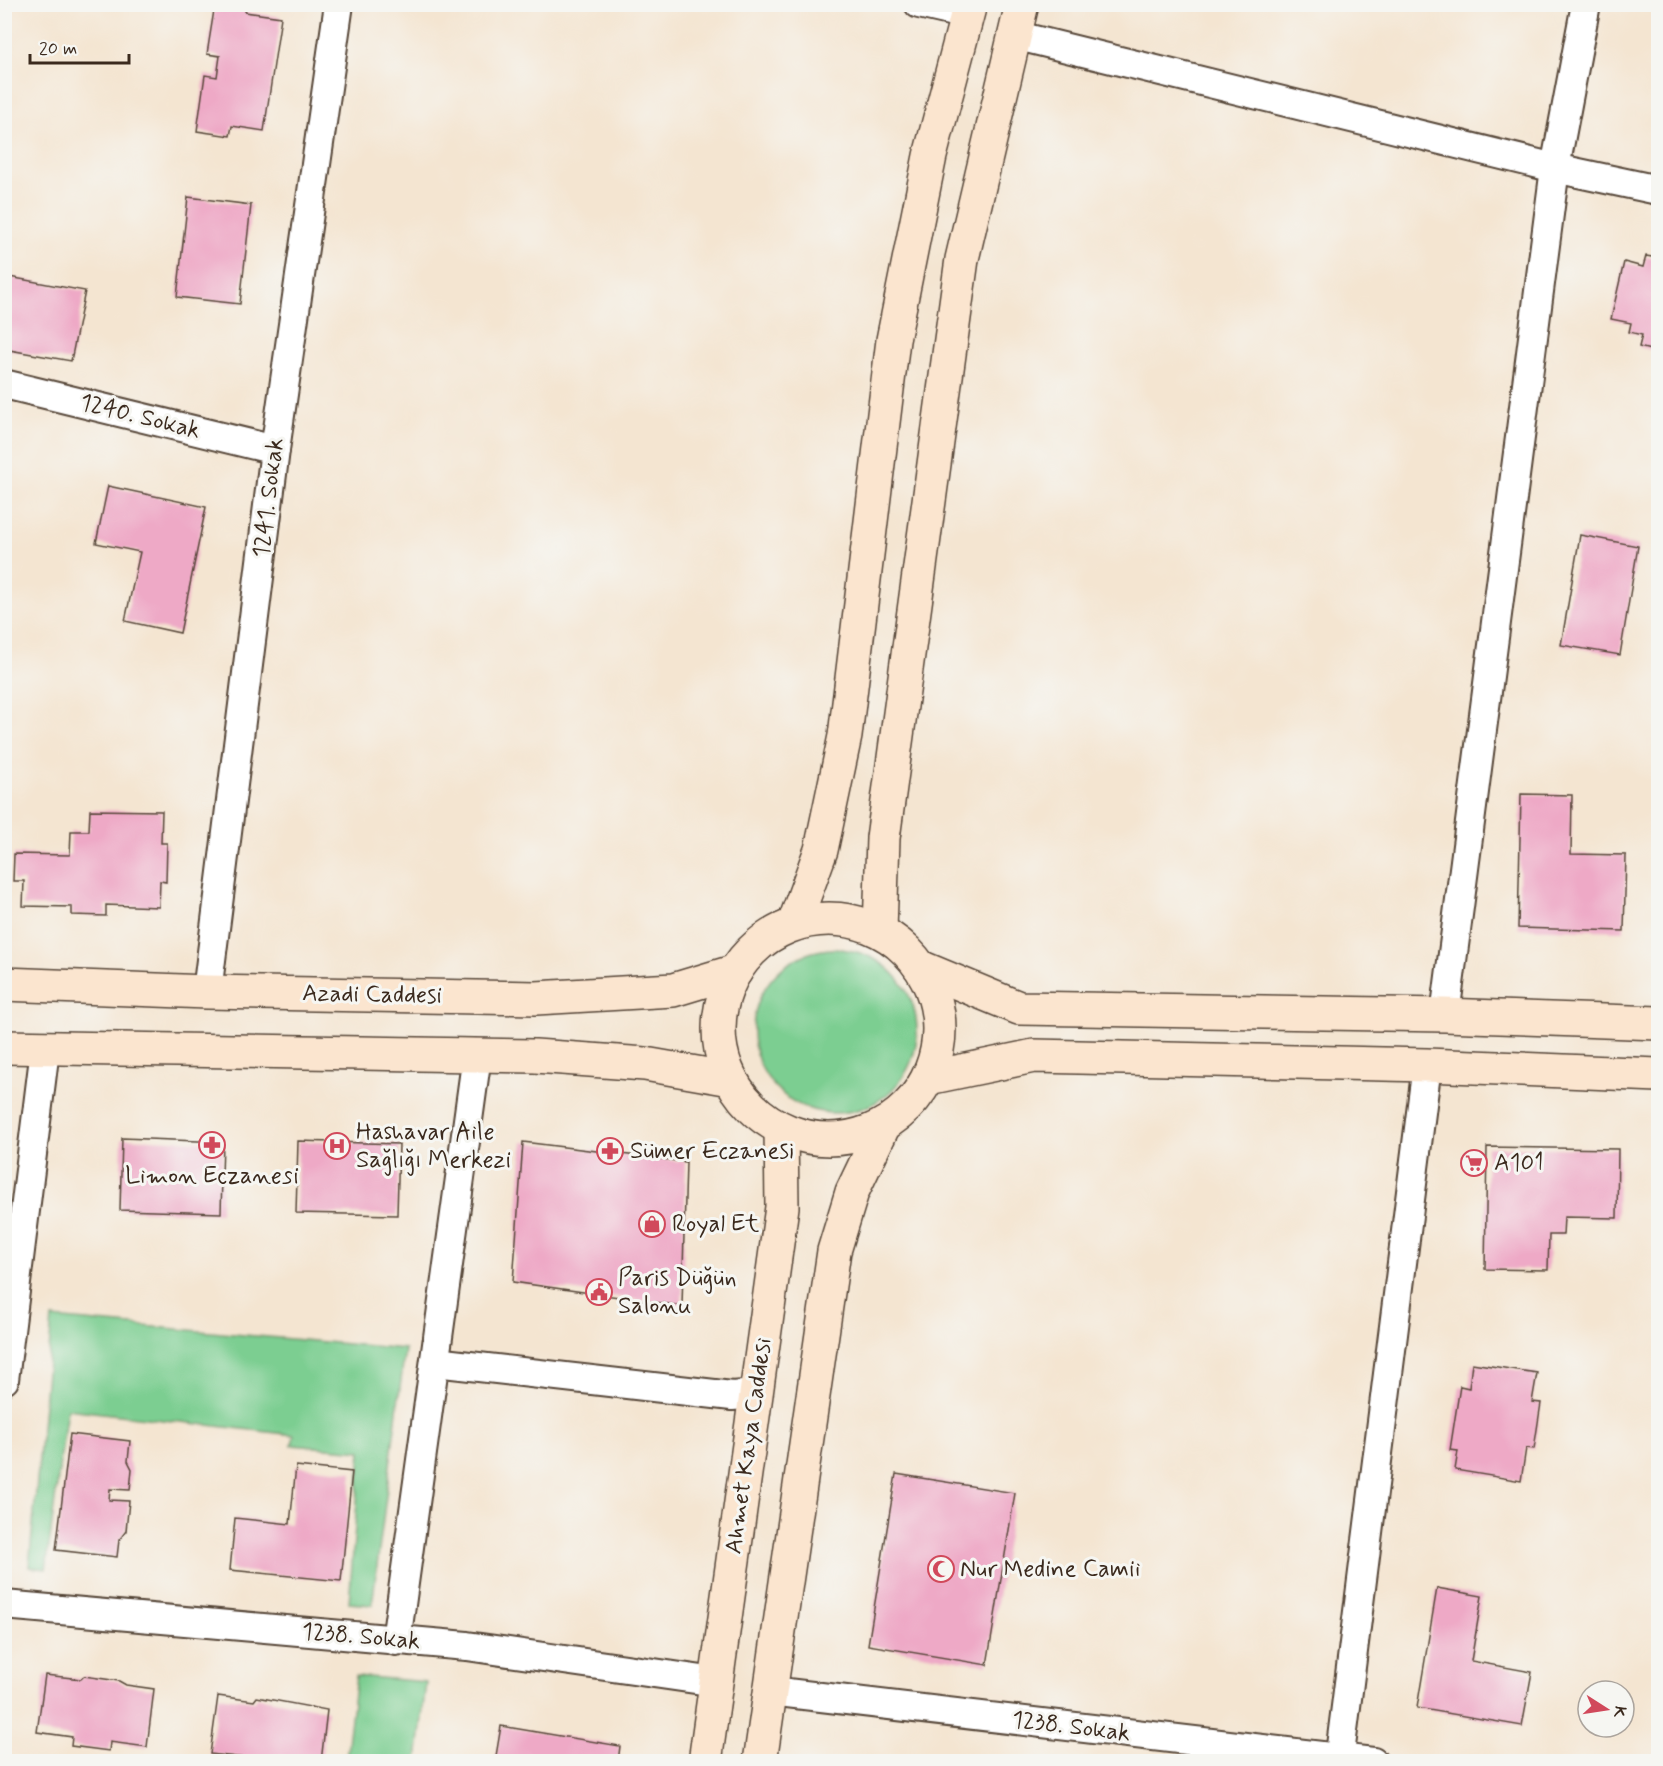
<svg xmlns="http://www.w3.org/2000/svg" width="1663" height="1766" font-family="Mynerve,sans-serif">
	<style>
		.green { fill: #7bce91; stroke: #5b7c58; stroke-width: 1.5 }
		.building { fill: #eea9c6 }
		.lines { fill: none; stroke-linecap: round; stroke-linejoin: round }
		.minor-casing { stroke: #574639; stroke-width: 32 }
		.secondary-casing { stroke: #574639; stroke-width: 36 }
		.minor { stroke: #fff; stroke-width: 28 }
		.secondary { stroke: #fbe5cf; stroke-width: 33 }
		.labels { text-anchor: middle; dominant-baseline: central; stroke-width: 6; stroke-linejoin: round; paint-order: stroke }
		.street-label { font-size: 24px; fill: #3b2a1e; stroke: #f6f6f2 }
		.poi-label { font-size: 24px; fill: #3b2a1e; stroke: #f6f6f2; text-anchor: start }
	</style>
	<rect width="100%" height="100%" fill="#f6f6f2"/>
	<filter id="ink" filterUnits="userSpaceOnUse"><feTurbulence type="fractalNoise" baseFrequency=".0167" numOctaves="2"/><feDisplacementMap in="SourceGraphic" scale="12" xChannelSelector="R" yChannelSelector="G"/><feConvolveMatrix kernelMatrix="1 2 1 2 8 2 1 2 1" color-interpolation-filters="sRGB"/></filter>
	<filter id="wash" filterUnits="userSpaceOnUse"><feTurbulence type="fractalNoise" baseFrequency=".008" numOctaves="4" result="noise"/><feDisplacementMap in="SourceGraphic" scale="24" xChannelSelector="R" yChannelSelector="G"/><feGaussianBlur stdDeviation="1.35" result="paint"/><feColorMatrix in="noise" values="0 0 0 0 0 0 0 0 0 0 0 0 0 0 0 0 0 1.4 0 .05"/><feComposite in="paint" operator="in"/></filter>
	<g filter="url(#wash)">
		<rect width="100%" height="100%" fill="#f4e5d1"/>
		<g class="green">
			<circle cx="835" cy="1031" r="82"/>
			<polygon points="52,1318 405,1349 372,1605 349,1603 361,1451 292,1445 294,1435 67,1409 46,1569 29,1567"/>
			<polygon points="356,1676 426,1682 417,1761 346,1761"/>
		</g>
		<g id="blocks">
			<g class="building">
				<polygon points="215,4 246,4 245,12 281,17 264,131 232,126 230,136 197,131 205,75 217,77 220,56 207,54"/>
				<polygon points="188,197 251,205 240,304 177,297"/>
				<polygon points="1646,256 1658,258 1658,352 1639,347 1642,335 1629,332 1631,323 1611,319 1624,262 1643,267"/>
				<polygon points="4,276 85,291 71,361 4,349"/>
				<polygon points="108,486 206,507 180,633 125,621 140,552 96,543"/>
				<polygon points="1580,535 1638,546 1620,655 1561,645"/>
				<polygon points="1521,794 1572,795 1571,854 1626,855 1624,931 1518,928"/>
				<polygon points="90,810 162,811 161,843 167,843 166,882 160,881 159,907 106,905 106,916 72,915 72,907 23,906 24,881 13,881 14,854 70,855 71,831 89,831"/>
				<polygon points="122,1138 223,1142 221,1213 120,1210"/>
				<polygon points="298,1141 399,1144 397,1215 296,1213"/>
				<polygon points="523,1142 686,1162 682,1306 513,1282"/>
				<polygon points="1487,1147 1618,1149 1617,1218 1564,1217 1563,1235 1549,1235 1548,1270 1485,1269"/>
				<polygon points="1472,1363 1537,1373 1532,1402 1541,1403 1534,1449 1526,1448 1521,1481 1455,1470 1458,1451 1450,1450 1460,1386 1469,1388"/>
				<polygon points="70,1434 130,1441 128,1461 132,1469 130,1490 110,1489 109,1500 129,1501 126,1531 119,1540 117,1557 56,1550"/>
				<polygon points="296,1466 352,1472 341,1581 230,1570 235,1518 290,1524"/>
				<polygon points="896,1474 1015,1493 987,1665 868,1645"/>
				<polygon points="1437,1588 1482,1596 1471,1661 1532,1672 1522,1726 1417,1708"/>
				<polygon points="45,1675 81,1679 84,1676 119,1681 126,1685 154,1689 147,1747 110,1742 109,1751 71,1746 72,1737 37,1732"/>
				<polygon points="218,1696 254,1701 257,1697 327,1710 321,1762 245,1762 245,1758 210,1754"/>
				<polygon points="501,1726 620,1746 618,1762 495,1762"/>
			</g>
		</g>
	</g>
	<g filter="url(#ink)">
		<use href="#blocks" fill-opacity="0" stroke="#574639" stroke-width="1.5"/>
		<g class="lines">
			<defs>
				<g id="minor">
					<polyline points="919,4 967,15"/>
					<polyline points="1014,35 1555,168 1658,190"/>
					<polyline points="4,384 275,450"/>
					<polyline points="207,992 275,450 339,4"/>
					<polyline points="1445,1015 1555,168 1586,4"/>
					<polyline points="435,1362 732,1396 756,1394"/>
					<polyline points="4,1380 45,1049"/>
					<polyline points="4,1605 467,1646 716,1682"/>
					<polyline points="396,1641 477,1055"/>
					<polyline points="770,1691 1373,1762"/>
					<polyline points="1339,1762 1427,1065"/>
				</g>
				<g id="secondary">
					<circle cx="829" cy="1029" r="110"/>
					<polyline points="794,924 821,850 845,736 893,340 930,156 970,4"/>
					<polyline points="880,931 883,838 962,259 1022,4"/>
					<polyline points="920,967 1019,1008 1445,1015 1658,1023"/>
					<polyline points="4,984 207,992 536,998 673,990 736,971"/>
					<polyline points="4,1047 535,1056 645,1064 731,1079"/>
					<polyline points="928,1078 1034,1056 1427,1065 1658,1075"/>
					<polyline points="705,1762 782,1207 781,1129"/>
					<polyline points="760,1762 834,1251 852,1192 884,1125"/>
				</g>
			</defs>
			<use href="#minor" class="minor-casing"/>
			<use href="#secondary" class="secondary-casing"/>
			<use href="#minor" class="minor"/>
			<use href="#secondary" class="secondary"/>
		</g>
	</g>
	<defs>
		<symbol id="pharmacy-ring" viewBox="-11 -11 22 22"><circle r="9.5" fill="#f6f6f2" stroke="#d1495b" stroke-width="1.5"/><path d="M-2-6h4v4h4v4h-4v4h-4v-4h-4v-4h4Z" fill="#d1495b"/></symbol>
		<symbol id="hospital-ring" viewBox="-11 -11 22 22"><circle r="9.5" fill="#f6f6f2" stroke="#d1495b" stroke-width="1.5"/><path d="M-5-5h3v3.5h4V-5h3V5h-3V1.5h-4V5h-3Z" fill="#d1495b"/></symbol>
		<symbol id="supermarket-ring" viewBox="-11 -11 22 22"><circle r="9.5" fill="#f6f6f2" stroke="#d1495b" stroke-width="1.5"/><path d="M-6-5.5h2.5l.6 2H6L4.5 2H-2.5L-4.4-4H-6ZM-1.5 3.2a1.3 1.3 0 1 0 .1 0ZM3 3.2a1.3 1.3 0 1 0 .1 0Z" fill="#d1495b"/></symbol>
		<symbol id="shop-ring" viewBox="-11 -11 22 22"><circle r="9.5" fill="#f6f6f2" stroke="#d1495b" stroke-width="1.5"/><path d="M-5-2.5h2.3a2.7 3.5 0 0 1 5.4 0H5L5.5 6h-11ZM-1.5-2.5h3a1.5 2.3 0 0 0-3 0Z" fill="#d1495b"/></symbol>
		<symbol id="civic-ring" viewBox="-11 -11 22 22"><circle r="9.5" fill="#f6f6f2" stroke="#d1495b" stroke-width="1.5"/><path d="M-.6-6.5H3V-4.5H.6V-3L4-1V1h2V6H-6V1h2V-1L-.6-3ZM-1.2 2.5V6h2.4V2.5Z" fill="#d1495b"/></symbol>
		<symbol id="mosque-ring" viewBox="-11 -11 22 22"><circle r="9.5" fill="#f6f6f2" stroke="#d1495b" stroke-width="1.5"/><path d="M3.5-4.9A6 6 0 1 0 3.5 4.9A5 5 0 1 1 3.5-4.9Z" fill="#d1495b"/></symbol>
	</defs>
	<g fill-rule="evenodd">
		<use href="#pharmacy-ring" x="197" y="1130" width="30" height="30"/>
		<use href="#hospital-ring" x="322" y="1131" width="30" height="30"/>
		<use href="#pharmacy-ring" x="595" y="1136" width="30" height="30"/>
		<use href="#supermarket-ring" x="1459" y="1148" width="30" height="30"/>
		<use href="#shop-ring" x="637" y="1209" width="30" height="30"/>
		<use href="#civic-ring" x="584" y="1277" width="30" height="30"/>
		<use href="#mosque-ring" x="926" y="1554" width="30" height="30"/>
	</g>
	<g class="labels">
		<g class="street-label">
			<text transform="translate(140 417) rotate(14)">1240. Sokak</text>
			<text transform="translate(269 498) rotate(-83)">1241. Sokak</text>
			<text transform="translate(372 995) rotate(1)">Azadi Caddesi</text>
			<text transform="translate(749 1446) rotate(-82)">Ahmet Kaya Caddesi</text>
			<text transform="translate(361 1637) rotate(5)">1238. Sokak</text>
			<text transform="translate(1071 1727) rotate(7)">1238. Sokak</text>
		</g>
		<g class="poi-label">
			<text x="356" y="1132">Hashavar Aile<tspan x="356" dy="28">Sağlığı Merkezi</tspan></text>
			<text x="630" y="1151">Sümer Eczanesi</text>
			<text x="1494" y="1163">A101</text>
			<text x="212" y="1176" text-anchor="middle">Limon Eczanesi</text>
			<text x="672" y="1224">Royal Et</text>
			<text x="618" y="1278">Paris Düğün<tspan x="618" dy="28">Salonu</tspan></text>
			<text x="960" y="1569">Nur Medine Camii</text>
		</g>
	</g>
	<rect width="1663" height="1766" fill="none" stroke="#f6f6f2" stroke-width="24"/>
	<g transform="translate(1606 1709) rotate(102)"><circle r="28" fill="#f6f6f2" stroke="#aba49d" stroke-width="1.5"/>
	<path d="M0-4.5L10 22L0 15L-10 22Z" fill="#d1495b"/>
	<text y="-9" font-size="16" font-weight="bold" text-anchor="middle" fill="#3b2a1e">K</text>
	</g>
	<path d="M30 54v9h99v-9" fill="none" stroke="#3b2a1e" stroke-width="3"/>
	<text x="39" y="54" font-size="18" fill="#3b2a1e" stroke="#f6f6f2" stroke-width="4.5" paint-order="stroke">20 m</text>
</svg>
